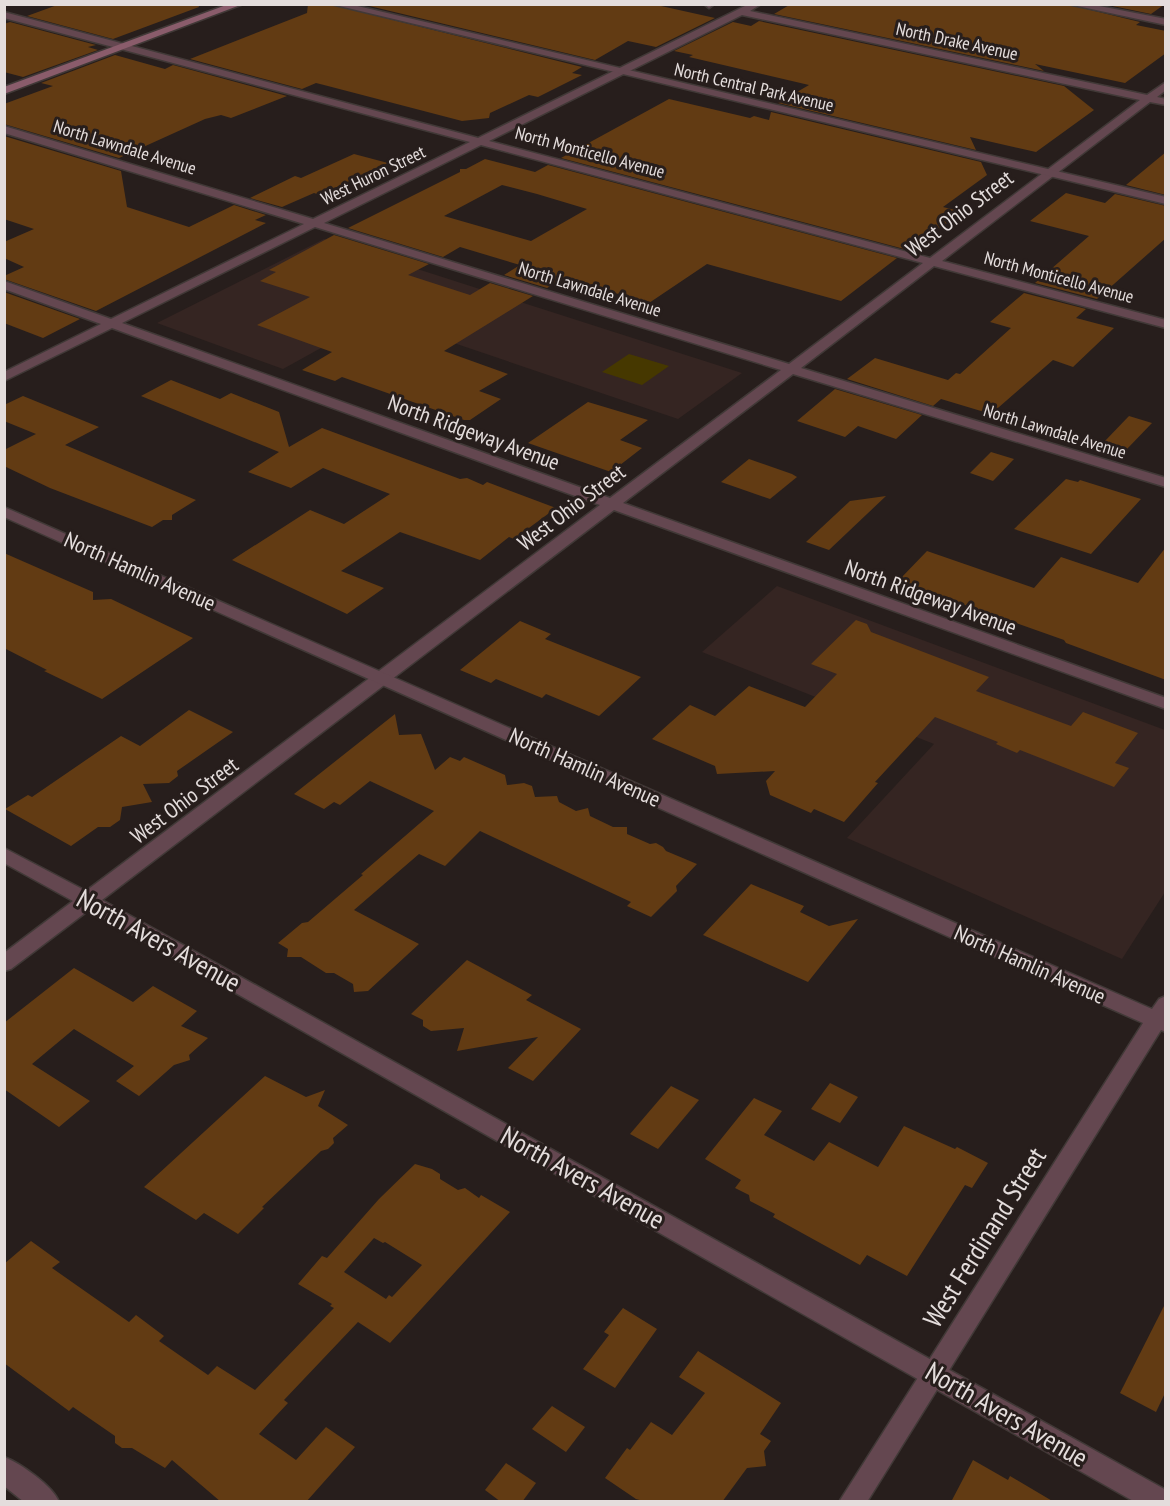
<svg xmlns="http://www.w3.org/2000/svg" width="1170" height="1506" font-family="'PT Sans Narrow',sans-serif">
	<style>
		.built { fill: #352522 }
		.green { fill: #463800 }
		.building { fill: #623b13; fill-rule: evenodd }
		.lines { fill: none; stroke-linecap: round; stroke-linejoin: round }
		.minor-casing { stroke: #413937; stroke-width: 3 }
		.tertiary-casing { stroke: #413937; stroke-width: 3 }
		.secondary-casing { stroke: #413937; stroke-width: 3 }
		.minor { fill: #644750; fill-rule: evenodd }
		.tertiary { fill: #644750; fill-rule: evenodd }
		.secondary { fill: #8a5c6b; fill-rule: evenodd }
		.labels { text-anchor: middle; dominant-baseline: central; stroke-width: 6; stroke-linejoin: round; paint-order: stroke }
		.far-street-label { font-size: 18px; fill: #e4dddc; stroke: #271e1c }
		.street-label { font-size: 22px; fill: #e4dddc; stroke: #271e1c }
		.near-street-label { font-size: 27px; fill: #e4dddc; stroke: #271e1c }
	</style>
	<rect width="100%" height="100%" fill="#271e1c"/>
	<g class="built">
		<polygon points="324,239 742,373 678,419 377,317 283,369 157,323"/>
		<polygon points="777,586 1165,730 1165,892 1122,959 847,838 934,744 702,652"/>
	</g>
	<polygon class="green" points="629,354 669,366 642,385 602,372"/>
	<g class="building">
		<polygon points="60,4 198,4 199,7 113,39 27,16"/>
		<polygon points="308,4 329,4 582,67 572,73 582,75 538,97 529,95 490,113 489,118 462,121 324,85 316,83 302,89 190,59 307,13"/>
		<polygon points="361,4 652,4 715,18 656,47 628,41 595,60"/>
		<polygon points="791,4 1066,4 1140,22 1136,25 1166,31 1166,53 1125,83 1035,64 1044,71 774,14"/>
		<polygon points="1103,4 1165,4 1151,14"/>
		<polygon points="759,21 1064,86 1094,110 1036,152 970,137 976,150 778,103 809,85 689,57 693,55 674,51 733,22 751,26"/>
		<polygon points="10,22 96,45 88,47 98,50 23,77 4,72 4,24"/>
		<polygon points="115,55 165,69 173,65 287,96 231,118 221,115 205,119 119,158 4,124 4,104 53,86 41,83"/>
		<polygon points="669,99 750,118 754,116 769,120 771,112 981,162 987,175 943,207 963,212 908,250 561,158"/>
		<polygon points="4,136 121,171 127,207 189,227 234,205 266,215 255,220 266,223 96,311 4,279 4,276 24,267 4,258 4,242 34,229 4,219"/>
		<polygon points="1166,152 1166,195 1126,185"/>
		<polygon points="354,154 388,163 320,195 314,193 282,207 250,198 295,176 301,178"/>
		<path d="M485,159L535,172L548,165L897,258L841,301L707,264L649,303L564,278L547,288L504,275L520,265L460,247L443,257L348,228L460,172V169H466ZM502,185L537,194L587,209L531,241L444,216Z"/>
		<polygon points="1066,193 1105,203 1115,194 1166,206 1166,238 1097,299 1035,283 1089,236 1030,221"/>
		<polygon points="334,235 429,264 408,275 470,295 490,283 533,296 444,351 508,374 479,391 501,399 470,420 464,420 342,377 335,381 302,370 332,352 257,325 310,297 260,281 276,272 269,270"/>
		<polygon points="4,292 80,319 43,338 4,323"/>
		<polygon points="1024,293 1086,309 1076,318 1114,328 1073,367 1053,360 991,414 941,399 933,406 847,379 875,358 948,380 956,373 960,374 1011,328 990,322"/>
		<polygon points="171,380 220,399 231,393 279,412 289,447 322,428 460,479 467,478 483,485 487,482 556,508 514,539 509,537 480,560 400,532 341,571 384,588 347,614 232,560 310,510 344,524 390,494 323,468 291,488 248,472 279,452 141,396"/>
		<polygon points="835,389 922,415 896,439 858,426 845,437 797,421"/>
		<polygon points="23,396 99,427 65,445 196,500 172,515 172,520 163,520 152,527 50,488 4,466 4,450 36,434 4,421 4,405"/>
		<polygon points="588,402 648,420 620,440 642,448 611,472 528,443"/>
		<polygon points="1129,416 1152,423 1126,450 1104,442"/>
		<polygon points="991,452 1014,459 993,481 970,473"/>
		<polygon points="749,459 792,474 797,477 770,499 721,482"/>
		<polygon points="1066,479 1078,482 1080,480 1141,499 1091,554 1014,529"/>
		<polygon points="886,496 829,550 806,542 850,501"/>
		<polygon points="1166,547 1166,680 1066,643 1064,640 905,584 907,582 900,579 927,551 1034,588 1061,557 1138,583"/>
		<polygon points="4,553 93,592 93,600 111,599 193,638 102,699 44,671 47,670 4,648"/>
		<polygon points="856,620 867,624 871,632 989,677 976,691 1071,726 1083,712 1138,733 1115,763 1129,768 1114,787 1020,750 1017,753 996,744 998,742 935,717 875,782 878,783 844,822 814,809 811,813 770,795 766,781 775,771 717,774 715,766 652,739 690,705 715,716 749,686 805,707 837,674 811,664"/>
		<polygon points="520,621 551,634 545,639 641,677 599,716 546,694 542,698 496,679 491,683 460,670"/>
		<polygon points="189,710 233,732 177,771 178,776 169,783 143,784 152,802 122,807 120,820 110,827 98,827 71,846 5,809 28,795 32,797 121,736 140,746"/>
		<polygon points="395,714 399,735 421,734 435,770 450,757 460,761 464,757 505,775 507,785 524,783 532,786 535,797 557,796 559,802 576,811 588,808 590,816 613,827 627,827 627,834 650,844 656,843 663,847 666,851 697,864 676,886 677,891 651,917 627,906 631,902 480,831 445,866 419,854 354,910 419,944 368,991 354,992 353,984 334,973 326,973 301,957 287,957 288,949 278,943 302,923 308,922 363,875 361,874 434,811 370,781 340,805 334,802 324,809 294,794"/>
		<polygon points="751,884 804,906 800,912 829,926 858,919 808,982 703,935"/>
		<polygon points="467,960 532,995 526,1000 581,1029 533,1081 508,1068 538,1037 457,1051 464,1028 431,1031 423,1026 423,1020 411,1014"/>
		<polygon points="74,968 133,1002 153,986 197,1011 181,1026 208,1038 189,1055 190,1060 174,1065 139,1096 116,1081 134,1066 74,1029 32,1064 90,1101 59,1127 4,1089 4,1023"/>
		<polygon points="265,1076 306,1097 325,1090 318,1106 348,1125 333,1138 334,1143 328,1149 321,1151 262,1207 264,1208 238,1234 204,1213 196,1220 144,1187"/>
		<polygon points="830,1083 858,1097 840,1123 811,1109"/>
		<polygon points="671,1086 699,1100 658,1149 630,1134"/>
		<polygon points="754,1098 782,1111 764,1135 814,1161 829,1142 878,1167 904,1126 955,1149 957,1147 988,1163 972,1188 965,1185 907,1276 867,1255 860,1265 773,1217 775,1214 750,1201 749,1195 735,1188 741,1180 705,1159"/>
		<path d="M415,1164L432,1169L440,1174V1179L458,1190L465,1188L479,1198L481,1195L510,1212L390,1343L358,1322L284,1400L288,1403L259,1434L296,1460L326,1427L355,1447L306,1502H221L172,1460L165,1468L132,1448H122L115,1443V1436L73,1407L69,1411L4,1363V1264L31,1241L60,1262L52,1268L129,1322L136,1315L164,1336L159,1341L208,1375L217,1366L255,1390L334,1308L330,1306L332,1304L298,1284L322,1256L327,1258L379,1199ZM374,1238L383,1243L385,1242L422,1265L392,1297L389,1295L386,1299L344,1272Z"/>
		<polygon points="1166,1302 1166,1391 1156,1412 1120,1393"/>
		<polygon points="623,1308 657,1329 615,1388 583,1369 609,1335 604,1332"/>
		<polygon points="698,1351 781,1403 760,1434 771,1441 764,1451 766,1466 747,1468 722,1502 647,1502 636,1499 605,1478 627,1448 630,1450 651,1422 672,1435 705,1393 679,1377"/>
		<polygon points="552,1406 585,1427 566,1452 532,1429"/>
		<polygon points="973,1460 1008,1480 1010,1476 1054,1502 951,1502"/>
		<polygon points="506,1463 536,1483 522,1502 501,1502 485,1490"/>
	</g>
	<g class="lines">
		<defs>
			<g id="minor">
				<polygon points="704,4 713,4 713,5 709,8"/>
				<path d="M749,4H761L750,11L1147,95L1166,82V90L1157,97L1166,99V105L1150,102L942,261L1166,320V328L934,266L801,368L1166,478V487L793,374L623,503L1166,698V709L614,510L102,900L1166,1490V1502H1135L89,910L11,969L4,971V953L73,901L4,863V848L86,891L600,505L112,328L4,381V372L101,324L4,289V281L111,319L304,224L4,133V126L313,219L470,142L4,18V12L478,138ZM742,15L1140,100L930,258L489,141ZM481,145L923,263L789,364L324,223ZM315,227L781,370L610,498L122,323Z"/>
				<polygon points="1068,4 1089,4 1166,19 1166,25"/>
				<path d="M4,1457C20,1463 53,1486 59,1502H24L4,1486Z"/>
			</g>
			<g id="tertiary">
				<polygon points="331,4 349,4 1166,197 1166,204"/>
				<polygon points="4,507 1152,1009 1159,999 1166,996 1166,1032 1161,1030 867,1502 839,1502 1143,1023 4,517"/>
			</g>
			<polygon id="secondary" points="229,4 243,4 4,94 4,87"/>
		</defs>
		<use href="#minor" class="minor-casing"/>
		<use href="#tertiary" class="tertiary-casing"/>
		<use href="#secondary" class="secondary-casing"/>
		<use href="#minor" class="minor"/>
		<use href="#tertiary" class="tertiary"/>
		<use href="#secondary" class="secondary"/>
	</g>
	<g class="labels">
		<g class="far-street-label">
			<text transform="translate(957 41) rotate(12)">North Drake Avenue</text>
			<text transform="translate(754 87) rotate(13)">North Central Park Avenue</text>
			<text transform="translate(125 147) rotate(17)">North Lawndale Avenue</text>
			<text transform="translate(590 152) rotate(15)">North Monticello Avenue</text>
			<text transform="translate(373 175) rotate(-26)">West Huron Street</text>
			<text transform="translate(1059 277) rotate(15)">North Monticello Avenue</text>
			<text transform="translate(590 289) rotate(17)">North Lawndale Avenue</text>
			<text transform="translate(1055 431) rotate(17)">North Lawndale Avenue</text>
		</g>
		<g class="street-label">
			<text transform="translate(959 213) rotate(-37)">West Ohio Street</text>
			<text transform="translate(474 432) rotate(20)">North Ridgeway Avenue</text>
			<text transform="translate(571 507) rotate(-37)">West Ohio Street</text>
			<text transform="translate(140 571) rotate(24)">North Hamlin Avenue</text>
			<text transform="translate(931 597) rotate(20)">North Ridgeway Avenue</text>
			<text transform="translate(585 767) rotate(24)">North Hamlin Avenue</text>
			<text transform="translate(184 800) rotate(-37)">West Ohio Street</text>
			<text transform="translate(1030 964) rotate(24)">North Hamlin Avenue</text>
		</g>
		<g class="near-street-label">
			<text transform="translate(159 940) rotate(29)">North Avers Avenue</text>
			<text transform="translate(583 1177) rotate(29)">North Avers Avenue</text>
			<text transform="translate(984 1237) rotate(-58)">West Ferdinand Street</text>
			<text transform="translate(1007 1414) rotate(30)">North Avers Avenue</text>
		</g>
	</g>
	<rect width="1170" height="1506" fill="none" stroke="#e4dddc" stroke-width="12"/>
</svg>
